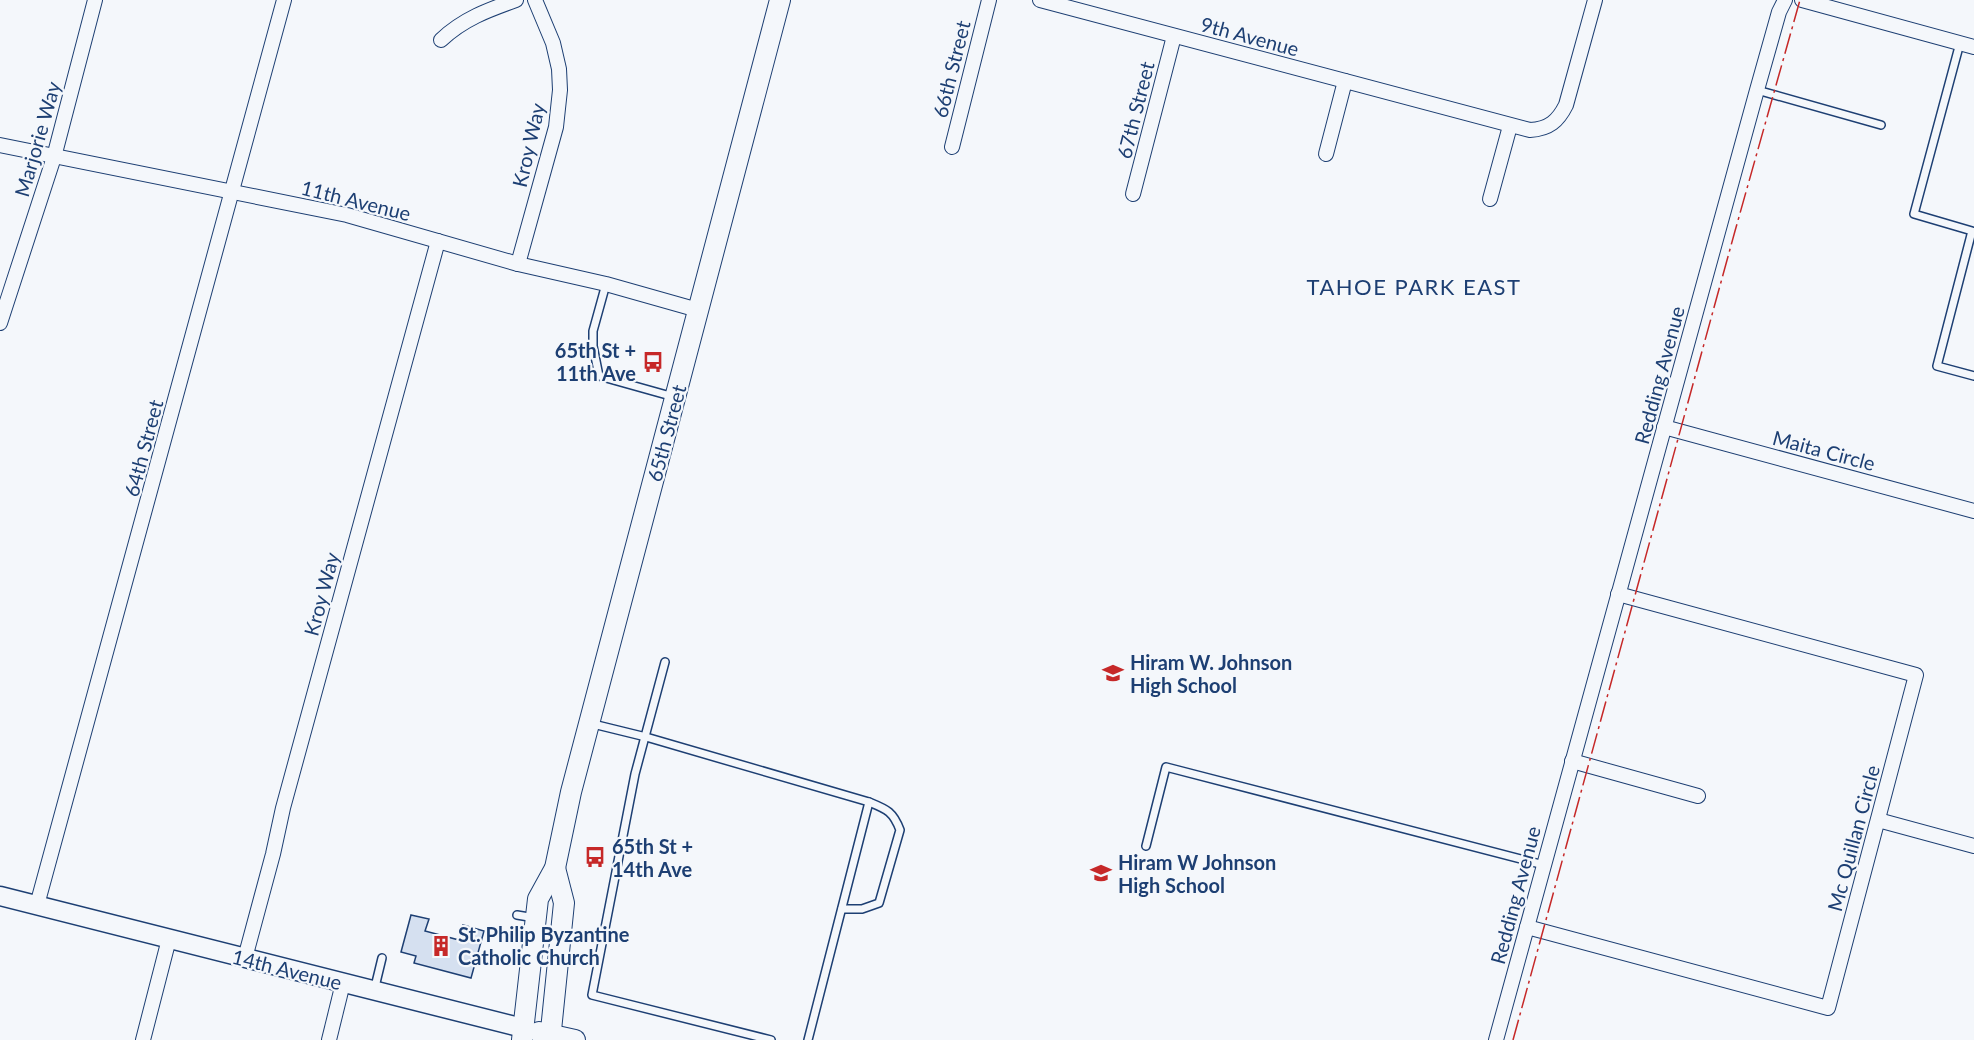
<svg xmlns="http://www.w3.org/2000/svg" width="1974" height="1040" font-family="Lato,sans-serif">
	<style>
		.building { fill: #d5e0f0; stroke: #1d3f73; stroke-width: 1.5 }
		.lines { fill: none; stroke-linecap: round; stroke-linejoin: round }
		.service-casing { stroke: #1d3f73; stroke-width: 10 }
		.minor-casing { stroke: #1d3f73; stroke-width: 16 }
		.tertiary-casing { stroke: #1d3f73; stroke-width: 21 }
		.secondary-casing { stroke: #1d3f73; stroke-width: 22 }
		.service { stroke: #f4f7fb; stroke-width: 7 }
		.minor { stroke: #f4f7fb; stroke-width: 14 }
		.tertiary { stroke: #f4f7fb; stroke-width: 18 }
		.secondary { stroke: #f4f7fb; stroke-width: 20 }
		.power { stroke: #c62828; stroke-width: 1.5; stroke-dasharray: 21 4.5 3 4.5; stroke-linecap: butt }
		.labels { text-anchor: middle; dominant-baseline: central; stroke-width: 4.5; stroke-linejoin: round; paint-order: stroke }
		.street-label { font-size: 20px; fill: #1d3f73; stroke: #f4f7fb }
		.poi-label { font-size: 20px; font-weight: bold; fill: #1d3f73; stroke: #f4f7fb; text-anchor: start }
		.quarter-label { font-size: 22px; letter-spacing: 1.5px; fill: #1d3f73; stroke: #f4f7fb }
	</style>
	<rect width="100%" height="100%" fill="#f4f7fb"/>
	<polygon class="building" points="411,915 429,919 425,931 459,940 463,925 484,931 471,978 414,963 416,956 401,952"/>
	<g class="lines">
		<defs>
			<g id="service">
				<polyline points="1960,43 1914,214 1972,231 1937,366 1974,376"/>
				<polyline points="1757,90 1881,125"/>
				<polyline points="606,284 593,331 593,346 599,376 674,397"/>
				<polyline points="665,662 635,774 592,995 771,1040"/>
				<path d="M593,724L646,737L869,802C886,809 893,811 900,830L879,903L862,909H842"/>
				<polyline points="1146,846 1166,767 1544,865"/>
				<polyline points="517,915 535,918"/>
				<polyline points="374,991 382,958"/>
				<polyline points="808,1040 869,802"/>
			</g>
			<g id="minor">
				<path d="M1040,0L1530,130C1549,129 1558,121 1566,105L1595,0"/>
				<polyline points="1802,0 1974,47"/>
				<path d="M441,40C463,19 488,10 516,0"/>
				<polyline points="0,145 347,215 518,264 606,284 698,310"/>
				<polyline points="952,147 989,0"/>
				<polyline points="1326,154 1345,81"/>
				<polyline points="1133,194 1174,36"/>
				<polyline points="1490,199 1510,126"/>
				<polyline points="518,264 556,127 560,90 559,69 553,43 535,0"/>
				<polyline points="0,323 54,157 95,0"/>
				<polyline points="1664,427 1974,511"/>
				<polyline points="1572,761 1698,796"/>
				<polyline points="1878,820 1974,846"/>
				<polyline points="37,905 284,0"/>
				<polyline points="1527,927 1828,1008 1916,675 1618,594"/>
				<polyline points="245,958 273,854 283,808 438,241"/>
				<polyline points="143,1040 169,939"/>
				<polyline points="329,1040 343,983"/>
				<polyline points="1496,1040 1757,90 1779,12 1785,0"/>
			</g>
			<polyline id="tertiary" points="0,896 523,1028"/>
			<g id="secondary">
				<polyline points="539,1032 575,1040"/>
				<polyline points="522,1040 538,899 555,868 571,792 780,0"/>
				<polyline points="550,1040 564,903 555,868"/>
			</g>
		</defs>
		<use href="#service" class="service-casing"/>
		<use href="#minor" class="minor-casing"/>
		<use href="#tertiary" class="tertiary-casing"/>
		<use href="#secondary" class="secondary-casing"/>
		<use href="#service" class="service"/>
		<use href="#minor" class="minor"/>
		<use href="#tertiary" class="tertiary"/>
		<use href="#secondary" class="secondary"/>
		<polyline class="power" points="1513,1040 1735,231 1800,0"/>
	</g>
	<defs>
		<symbol id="bus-bare" viewBox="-9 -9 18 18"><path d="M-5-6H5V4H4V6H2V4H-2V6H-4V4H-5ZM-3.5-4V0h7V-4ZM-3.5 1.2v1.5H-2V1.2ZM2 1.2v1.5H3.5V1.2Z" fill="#c62828" stroke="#f4f7fb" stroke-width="2.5" paint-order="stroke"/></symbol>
		<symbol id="school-bare" viewBox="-9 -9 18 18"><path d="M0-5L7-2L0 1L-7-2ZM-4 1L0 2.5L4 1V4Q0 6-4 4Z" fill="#c62828" stroke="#f4f7fb" stroke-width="2.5" paint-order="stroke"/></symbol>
		<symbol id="building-bare" viewBox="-9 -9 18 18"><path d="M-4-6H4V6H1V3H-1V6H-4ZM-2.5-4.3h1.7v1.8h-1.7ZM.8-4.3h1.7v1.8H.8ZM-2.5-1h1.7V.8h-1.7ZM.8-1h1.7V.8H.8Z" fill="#c62828" stroke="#f4f7fb" stroke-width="2.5" paint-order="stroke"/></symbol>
	</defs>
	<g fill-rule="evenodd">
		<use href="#bus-bare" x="638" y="347" width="30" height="30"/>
		<use href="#school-bare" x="1098" y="658" width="30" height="30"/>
		<use href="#bus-bare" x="580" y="842" width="30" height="30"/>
		<use href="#school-bare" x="1086" y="858" width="30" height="30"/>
		<use href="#building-bare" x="426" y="931" width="30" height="30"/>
	</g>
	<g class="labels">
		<g class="street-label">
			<text transform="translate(1250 36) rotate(15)">9th Avenue</text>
			<text transform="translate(951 69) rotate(-76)">66th Street</text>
			<text transform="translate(1135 110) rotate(-76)">67th Street</text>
			<text transform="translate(37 139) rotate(-74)">Marjorie Way</text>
			<text transform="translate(528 145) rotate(-77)">Kroy Way</text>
			<text transform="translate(356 200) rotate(14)">11th Avenue</text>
			<text transform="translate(1659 375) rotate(-75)">Redding Avenue</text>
			<text transform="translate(666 433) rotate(-75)">65th Street</text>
			<text transform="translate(143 448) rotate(-75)">64th Street</text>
			<text transform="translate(1824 450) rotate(15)">Maita Circle</text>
			<text transform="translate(321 594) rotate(-75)">Kroy Way</text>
			<text transform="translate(1853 838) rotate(-75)">Mc Quillan Circle</text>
			<text transform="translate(1515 895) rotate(-75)">Redding Avenue</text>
			<text transform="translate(287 969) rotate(14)">14th Avenue</text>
		</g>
		<g class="poi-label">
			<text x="636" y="350" text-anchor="end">65th St +<tspan x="636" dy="23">11th Ave</tspan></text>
			<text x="1130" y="662">Hiram W. Johnson<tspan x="1130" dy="23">High School</tspan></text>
			<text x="612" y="846">65th St +<tspan x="612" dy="23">14th Ave</tspan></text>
			<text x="1118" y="862">Hiram W Johnson<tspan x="1118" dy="23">High School</tspan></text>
			<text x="458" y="934">St. Philip Byzantine<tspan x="458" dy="23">Catholic Church</tspan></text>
		</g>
		<g class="quarter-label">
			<text x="1414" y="286">TAHOE PARK EAST</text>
		</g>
	</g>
</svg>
